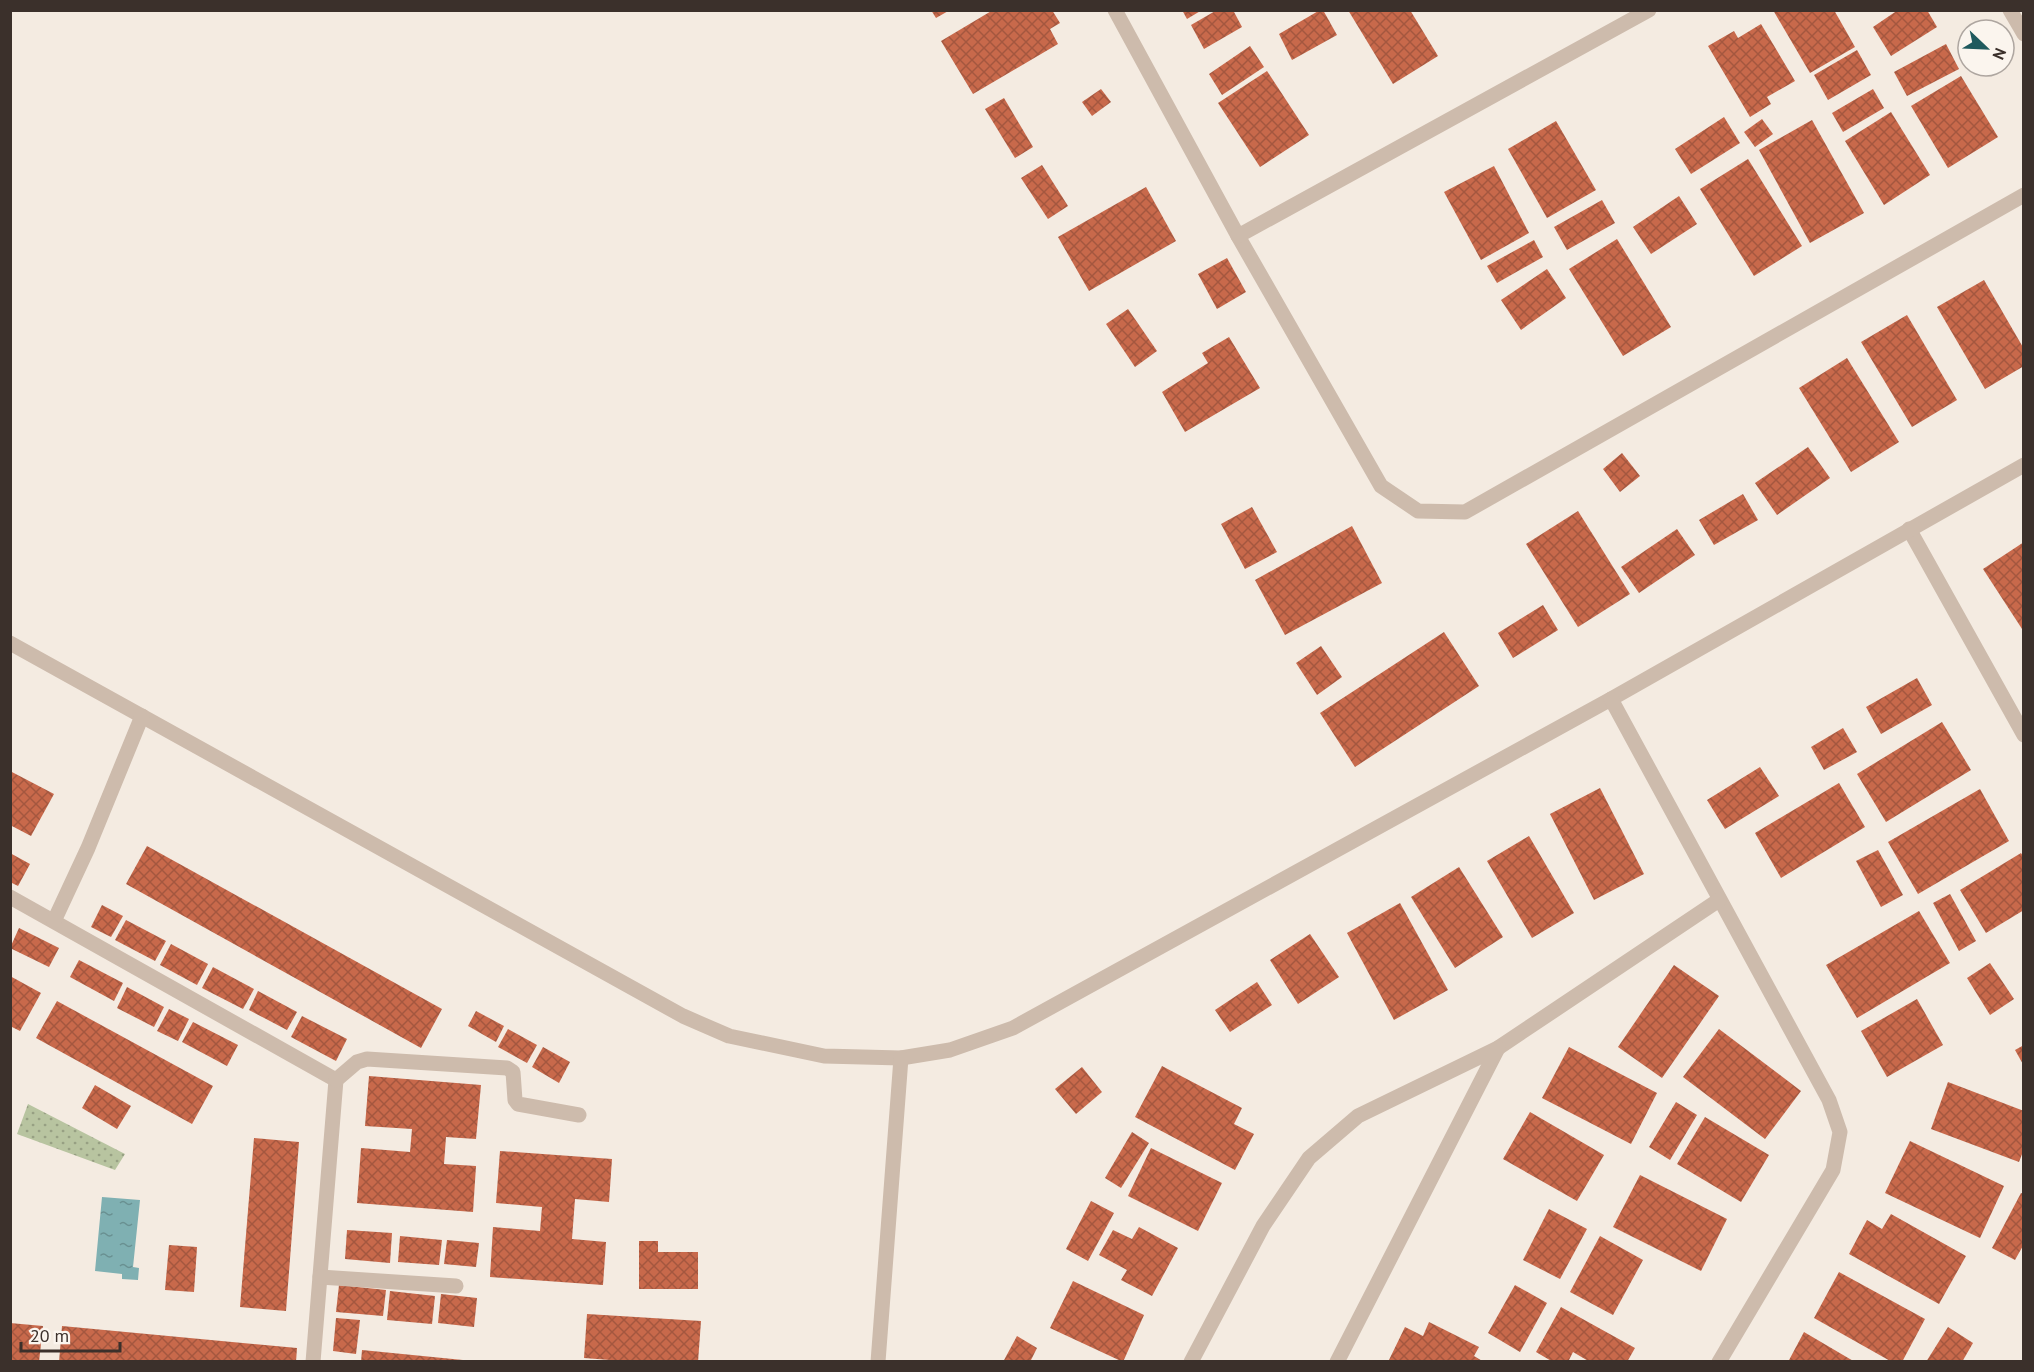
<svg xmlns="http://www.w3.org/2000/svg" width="2034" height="1372" font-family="'PT Sans',sans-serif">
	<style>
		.park { fill: url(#park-dots) }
		.water { fill: url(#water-ripples) }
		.building { fill: url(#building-cross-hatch) }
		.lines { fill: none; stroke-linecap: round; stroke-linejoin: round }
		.minor { stroke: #cdbbac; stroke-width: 15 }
	</style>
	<defs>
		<pattern id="park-dots" width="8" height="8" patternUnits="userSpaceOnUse" patternTransform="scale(1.5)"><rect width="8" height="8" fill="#b8c4a0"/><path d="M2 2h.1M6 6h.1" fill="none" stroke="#97a083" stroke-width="1.8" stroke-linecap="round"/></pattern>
		<pattern id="water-ripples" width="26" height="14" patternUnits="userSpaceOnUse" patternTransform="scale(1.5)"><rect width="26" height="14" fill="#7fb0b2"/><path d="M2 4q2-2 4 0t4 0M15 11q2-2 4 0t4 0" fill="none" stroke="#699091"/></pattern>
		<pattern id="building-cross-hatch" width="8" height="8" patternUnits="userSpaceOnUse" patternTransform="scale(1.5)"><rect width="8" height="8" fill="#c8694b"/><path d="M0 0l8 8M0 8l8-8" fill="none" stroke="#a4573f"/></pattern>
	</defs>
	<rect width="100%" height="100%" fill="#f4ebe1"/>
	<polygon class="park" points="28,1104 125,1154 115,1170 17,1134"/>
	<polygon class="water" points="102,1197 140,1200 133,1267 139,1268 138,1280 122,1279 122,1274 95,1271"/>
	<g class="building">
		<polygon points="931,10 950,10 936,18"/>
		<polygon points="993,10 1052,10 1060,23 1050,29 1058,44 973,94 941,41"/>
		<polygon points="1182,10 1202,10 1187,19"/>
		<polygon points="1217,10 1233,10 1242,27 1204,49 1191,25"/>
		<polygon points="1320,10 1323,10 1337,35 1292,60 1279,34"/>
		<polygon points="1348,10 1410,10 1438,56 1393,84"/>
		<polygon points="1773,10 1834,10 1855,47 1810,73"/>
		<polygon points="1898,10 1927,10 1937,27 1891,56 1873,27"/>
		<polygon points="1761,24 1795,81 1767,97 1771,104 1750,117 1708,46 1734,31 1738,38"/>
		<polygon points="1946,44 1959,69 1907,96 1894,72"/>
		<polygon points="1250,46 1264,67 1222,95 1209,74"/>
		<polygon points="1857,50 1871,75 1828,100 1814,75"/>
		<polygon points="1267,71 1309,135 1260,167 1218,103"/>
		<polygon points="1961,76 1998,137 1948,168 1911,106"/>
		<polygon points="1101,89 1111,102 1092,116 1082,102"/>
		<polygon points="1873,89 1884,108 1843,132 1832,113"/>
		<polygon points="1004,98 1033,147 1015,158 985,109"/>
		<polygon points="1891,112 1930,175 1884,205 1845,141"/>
		<polygon points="1724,117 1740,143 1691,174 1675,149"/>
		<polygon points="1762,119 1773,134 1755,147 1744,132"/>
		<polygon points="1812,120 1864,213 1810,243 1759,150"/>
		<polygon points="1556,121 1596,190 1547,218 1508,149"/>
		<polygon points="1748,159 1802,246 1754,276 1700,189"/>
		<polygon points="1042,165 1068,206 1048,219 1021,178"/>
		<polygon points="1494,166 1529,233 1481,260 1444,192"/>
		<polygon points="1146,187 1176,241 1089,291 1058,237"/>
		<polygon points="1679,196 1697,224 1651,254 1633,227"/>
		<polygon points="1602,200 1615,223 1567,250 1554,227"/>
		<polygon points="1617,239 1671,327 1623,356 1569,269"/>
		<polygon points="1534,240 1543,257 1497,283 1487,266"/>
		<polygon points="1227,258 1246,292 1217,309 1198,274"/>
		<polygon points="1547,269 1566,298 1521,330 1501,300"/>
		<polygon points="1984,280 2024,349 2024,366 1985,389 1937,307"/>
		<polygon points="1128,309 1157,351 1135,367 1106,324"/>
		<polygon points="1907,315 1957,400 1912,427 1861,342"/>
		<polygon points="1229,337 1260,388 1185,432 1162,392 1208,363 1202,353"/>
		<polygon points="1847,358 1899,442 1851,472 1799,388"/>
		<polygon points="1808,447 1830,478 1777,515 1755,483"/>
		<polygon points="1622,453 1640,476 1620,492 1603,469"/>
		<polygon points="1743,494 1758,520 1714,545 1699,520"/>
		<polygon points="1252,507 1277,552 1245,569 1221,524"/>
		<polygon points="1578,511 1630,594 1578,627 1526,544"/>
		<polygon points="1352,526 1382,583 1285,635 1255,580"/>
		<polygon points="1677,529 1695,555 1639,593 1621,567"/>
		<polygon points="2024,542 2024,632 1983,569"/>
		<polygon points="1543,605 1558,630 1513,658 1498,633"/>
		<polygon points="1444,632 1479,686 1355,767 1320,713"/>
		<polygon points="1321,646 1342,677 1317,695 1296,663"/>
		<polygon points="1917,678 1932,705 1881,734 1866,707"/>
		<polygon points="1942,722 1971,770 1886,822 1857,774"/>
		<polygon points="1843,728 1857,752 1824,770 1811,747"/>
		<polygon points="1760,767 1779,796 1725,829 1707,800"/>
		<polygon points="10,771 54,794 31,836 10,825"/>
		<polygon points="1839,783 1865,827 1781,878 1755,833"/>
		<polygon points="1600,788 1644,874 1594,900 1550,814"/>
		<polygon points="1980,789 2009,841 1918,894 1888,842"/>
		<polygon points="1529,836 1574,913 1532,938 1487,861"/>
		<polygon points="147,846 442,1009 421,1048 126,884"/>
		<polygon points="1878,850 1903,895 1881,907 1856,861"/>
		<polygon points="10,853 30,864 18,886 10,882"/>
		<polygon points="2021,853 2024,858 2024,910 1986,933 1960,890"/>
		<polygon points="1459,867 1503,937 1455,968 1411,897"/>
		<polygon points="1950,894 1976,941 1959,951 1933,903"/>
		<polygon points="1400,903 1448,990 1394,1020 1347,933"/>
		<polygon points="102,905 123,916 111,937 91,927"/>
		<polygon points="1919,911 1950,963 1857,1018 1826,965"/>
		<polygon points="126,920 166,941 155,961 115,940"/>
		<polygon points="19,928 59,948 49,967 10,948"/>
		<polygon points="1310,934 1339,977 1298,1004 1270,960"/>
		<polygon points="171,944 208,964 197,985 160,965"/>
		<polygon points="79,960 123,983 114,1001 70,977"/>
		<polygon points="1990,963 2014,999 1990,1015 1967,978"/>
		<polygon points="1674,965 1719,996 1662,1078 1618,1047"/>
		<polygon points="213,967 254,989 243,1009 202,988"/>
		<polygon points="10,976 41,993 20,1031 10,1026"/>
		<polygon points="1257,982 1272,1005 1230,1032 1215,1010"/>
		<polygon points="127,987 164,1007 154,1027 117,1008"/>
		<polygon points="258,991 297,1012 287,1030 249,1010"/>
		<polygon points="1917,999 1943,1045 1887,1077 1861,1031"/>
		<polygon points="57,1001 213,1086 192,1124 36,1038"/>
		<polygon points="169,1009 189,1019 178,1041 157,1031"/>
		<polygon points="476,1011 504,1026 496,1042 468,1026"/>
		<polygon points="302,1016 347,1039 336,1061 291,1037"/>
		<polygon points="193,1022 238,1045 227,1066 182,1042"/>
		<polygon points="508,1029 537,1045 527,1063 498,1047"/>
		<polygon points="1719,1029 1801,1091 1765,1139 1683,1077"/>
		<polygon points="2024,1045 2024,1066 2015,1050"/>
		<polygon points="543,1047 570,1062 559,1083 532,1067"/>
		<polygon points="1569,1047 1657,1093 1631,1144 1542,1098"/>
		<polygon points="1162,1066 1242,1108 1234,1124 1254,1134 1235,1170 1135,1117"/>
		<polygon points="1082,1067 1102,1092 1076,1114 1055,1089"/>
		<polygon points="369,1076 481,1085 476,1139 446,1137 444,1164 476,1166 473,1212 357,1203 361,1148 410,1152 412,1129 365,1126"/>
		<polygon points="1948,1082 2024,1111 2024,1149 2019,1162 1931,1129"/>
		<polygon points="95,1085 131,1106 117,1129 82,1108"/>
		<polygon points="1676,1102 1697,1115 1670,1160 1649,1147"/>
		<polygon points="1530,1112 1604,1155 1577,1201 1503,1159"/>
		<polygon points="1705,1117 1769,1155 1741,1202 1677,1164"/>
		<polygon points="1132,1132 1149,1143 1121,1188 1105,1178"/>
		<polygon points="254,1138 299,1142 286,1311 240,1307"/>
		<polygon points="1910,1141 2004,1186 1980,1238 1885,1193"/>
		<polygon points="1151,1148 1222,1183 1198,1231 1128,1196"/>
		<polygon points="500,1151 612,1159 609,1202 575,1199 572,1239 606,1242 603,1285 490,1277 493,1227 540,1231 542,1207 496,1203"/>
		<polygon points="1640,1175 1727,1219 1701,1271 1613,1227"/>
		<polygon points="2021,1193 2024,1194 2024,1244 2015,1260 1992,1248"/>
		<polygon points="1091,1201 1114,1213 1088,1261 1066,1249"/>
		<polygon points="1549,1209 1587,1229 1560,1279 1523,1260"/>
		<polygon points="1891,1214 1966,1256 1939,1304 1849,1254 1867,1220 1882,1229"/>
		<polygon points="1139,1227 1178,1248 1152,1296 1121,1280 1127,1270 1099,1255 1113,1230 1132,1239"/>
		<polygon points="347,1230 392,1233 390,1263 345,1259"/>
		<polygon points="400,1236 442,1240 439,1265 398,1262"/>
		<polygon points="1600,1236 1643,1260 1613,1315 1570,1292"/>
		<polygon points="447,1240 479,1243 476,1267 444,1264"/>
		<polygon points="639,1241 658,1241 658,1252 698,1252 698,1289 639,1289"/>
		<polygon points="169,1245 197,1247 194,1292 165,1290"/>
		<polygon points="1839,1272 1925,1319 1902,1362 1892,1362 1814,1318"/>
		<polygon points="1073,1281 1144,1315 1123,1362 1050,1328"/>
		<polygon points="339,1285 386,1290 383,1316 336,1312"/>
		<polygon points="1515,1285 1547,1303 1520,1352 1488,1333"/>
		<polygon points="390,1291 435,1296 432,1324 387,1320"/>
		<polygon points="441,1294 477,1298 474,1327 438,1323"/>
		<polygon points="1561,1307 1635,1348 1627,1362 1590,1362 1573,1352 1568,1362 1553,1362 1536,1352"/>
		<polygon points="587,1314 701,1321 698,1362 636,1362 584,1358"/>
		<polygon points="336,1318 360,1320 356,1354 333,1351"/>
		<polygon points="1429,1322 1479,1347 1474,1356 1484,1362 1388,1362 1405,1327 1423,1336"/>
		<polygon points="10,1323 43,1326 39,1362 10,1362"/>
		<polygon points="62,1326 297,1348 296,1362 59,1362"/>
		<polygon points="1948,1327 1973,1343 1962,1362 1926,1362"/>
		<polygon points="1804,1332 1855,1362 1788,1362"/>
		<polygon points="1017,1336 1037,1348 1030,1362 1003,1362"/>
		<polygon points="362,1350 463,1360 462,1362 361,1362"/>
	</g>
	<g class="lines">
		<g class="minor">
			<polyline points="1115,10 1238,236 1381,486 1418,511 1465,512 2024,195"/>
			<polyline points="2010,10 2024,34"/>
			<polyline points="1238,236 1649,10"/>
			<polyline points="1909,529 2024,735"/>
			<polyline points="10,643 683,1016 729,1036 824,1056 901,1058 950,1050 1013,1028 1611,699 2024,465"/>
			<polyline points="1611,699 1829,1100 1840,1132 1833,1170 1719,1362"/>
			<polyline points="10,897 336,1080 313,1362"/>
			<polyline points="54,921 88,848 142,716"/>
			<polyline points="336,1080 357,1062 367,1059 507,1068 513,1072 515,1100 518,1104 579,1115"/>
			<polyline points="320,1277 456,1286"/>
			<polyline points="878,1362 901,1058"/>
			<polyline points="1191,1362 1263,1226 1309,1158 1358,1116 1498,1048 1719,900"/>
			<polyline points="1337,1362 1498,1048"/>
		</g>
	</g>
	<rect width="2034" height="1372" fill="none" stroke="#3b302b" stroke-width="24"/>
	<g transform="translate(1986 48) rotate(113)"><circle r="28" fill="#fbf5ee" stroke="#aea6a0" stroke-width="1.5"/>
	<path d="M0-4.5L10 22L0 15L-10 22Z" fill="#1f5a5e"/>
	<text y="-9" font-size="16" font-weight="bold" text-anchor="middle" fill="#3b302b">N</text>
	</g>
	<path d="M21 1342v9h99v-9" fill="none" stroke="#3b302b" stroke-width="3"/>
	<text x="30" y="1342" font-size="18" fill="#3b302b" stroke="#fbf5ee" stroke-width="4.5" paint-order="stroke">20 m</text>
</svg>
